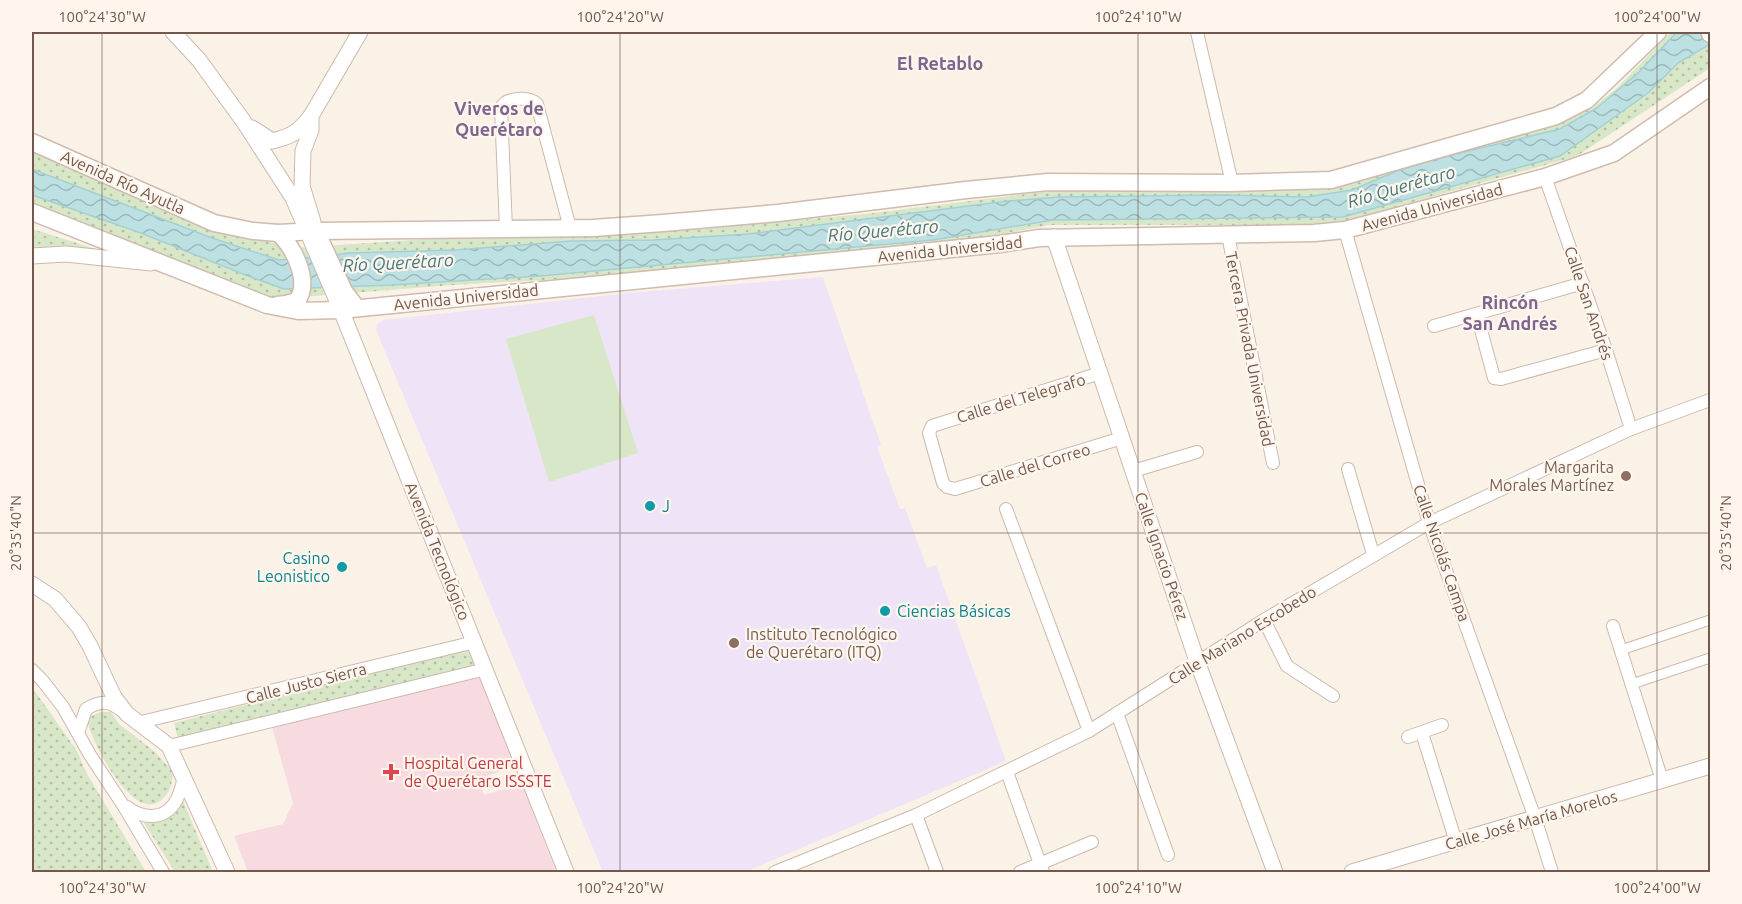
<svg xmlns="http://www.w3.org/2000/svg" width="1742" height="904" font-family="Ubuntu,sans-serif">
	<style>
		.education { fill: #efe4f7 }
		.medical { fill: #f8dbe1 }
		.grass { fill: #d7e7c7 }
		.park { fill: url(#park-dots) }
		.water { fill: url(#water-waves); stroke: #a4d0d4; stroke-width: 1.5 }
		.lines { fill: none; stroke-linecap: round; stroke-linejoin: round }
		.pedestrian-casing { stroke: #ccb9ae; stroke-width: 11 }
		.minor-casing { stroke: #ccb9ae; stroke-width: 14 }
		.tertiary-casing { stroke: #ccb9ae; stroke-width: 17 }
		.secondary-casing { stroke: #d0bbaf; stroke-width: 19 }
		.pedestrian { stroke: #fff; stroke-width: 9 }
		.minor { stroke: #fff; stroke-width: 12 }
		.tertiary { stroke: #fff; stroke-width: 15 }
		.secondary { stroke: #fff; stroke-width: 16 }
		.ticks { fill: none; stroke: #73584d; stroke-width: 1.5; stroke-opacity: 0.45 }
		.education-dot { fill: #8d6e63; stroke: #fef6ed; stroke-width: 2 }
		.culture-dot { fill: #0f9aa8; stroke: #fef6ed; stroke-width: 2 }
		.health-dot { fill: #e0444e; stroke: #fef6ed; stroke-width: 2 }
		.labels { text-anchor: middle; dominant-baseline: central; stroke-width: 4.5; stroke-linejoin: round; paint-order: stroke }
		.street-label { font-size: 16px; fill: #73584d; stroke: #fef6ed }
		.education-label { font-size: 16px; fill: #785e54; stroke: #fef6ed; text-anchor: end }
		.culture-label { font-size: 16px; fill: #0d838f; stroke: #fef6ed; text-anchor: start }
		.health-label { font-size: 16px; fill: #be3a42; stroke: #fef6ed; text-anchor: start }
		.neighbourhood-label { font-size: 18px; font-weight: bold; fill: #7d658f; stroke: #fef6ed }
		.water-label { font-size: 18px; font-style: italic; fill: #46797d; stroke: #fef6ed }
		.neatline { fill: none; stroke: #73584d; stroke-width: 2 }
		.ticks-label { font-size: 15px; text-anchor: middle; fill: #73584d }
	</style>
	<defs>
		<pattern id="park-dots" width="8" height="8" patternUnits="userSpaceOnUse" patternTransform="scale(1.5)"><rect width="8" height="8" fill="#d7e7c7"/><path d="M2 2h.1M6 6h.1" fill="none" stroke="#b3bea4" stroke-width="1.8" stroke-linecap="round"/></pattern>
		<pattern id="water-waves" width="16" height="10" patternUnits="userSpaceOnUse" patternTransform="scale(1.5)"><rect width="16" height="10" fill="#bde1e3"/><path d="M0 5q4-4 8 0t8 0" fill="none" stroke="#9eb9ba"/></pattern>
	</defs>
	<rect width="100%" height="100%" fill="#fbf2e7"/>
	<polygon class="education" points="823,277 881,445 877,447 900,509 905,508 927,568 936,565 1006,761 745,872 603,872 376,330 377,324 383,320 627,293"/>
	<polygon class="medical" points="480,674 515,766 479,779 484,795 522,784 556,872 248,872 234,836 283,824 293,803 272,727"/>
	<polygon class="grass" points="594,315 638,453 549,482 506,339"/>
	<g class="park">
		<polygon points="1671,32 1710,32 1710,68 1577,156 1332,225 1049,225 950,244 598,277 453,285 276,299 32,205 32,147 207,226 294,248 443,238 594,232 663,232 865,214 1066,189 1334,187 1555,124 1591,109 1616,89"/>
		<polygon points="32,229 99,250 32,252"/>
		<polygon points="473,647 478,666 179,743 174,723"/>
		<polygon points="32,687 77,751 87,774 146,872 32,872"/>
		<path d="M101,712H111L119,724L154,751L173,772C172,785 170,793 160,801C133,822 92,743 88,723L91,716Z"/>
		<polygon points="183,801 213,872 175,872 142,820 175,814"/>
	</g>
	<polygon class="water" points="1677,32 1710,32 1710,44 1678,63 1648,93 1560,156 1343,217 1053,220 933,240 540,276 391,285 284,289 248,276 141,233 32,195 32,169 212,238 279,260 319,257 349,253 456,250 571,241 653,240 749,234 1008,201 1060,197 1222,195 1307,197 1352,190 1397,171 1439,158 1560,129 1597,108 1639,72"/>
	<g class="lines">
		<defs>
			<g id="pedestrian">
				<polyline points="1621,650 1710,620"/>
				<polyline points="1632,684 1710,658"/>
			</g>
			<g id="minor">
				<polyline points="1197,32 1232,183"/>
				<polyline points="1545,177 1606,350 1631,429"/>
				<path d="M506,229L501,108C506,97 529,96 537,104L570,228"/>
				<polyline points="1345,230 1429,523 1535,818 1552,872"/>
				<polyline points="1228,235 1273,463"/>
				<polyline points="1477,315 1494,378 1501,379 1606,350"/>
				<polyline points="1434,326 1583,283"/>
				<polyline points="1100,373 932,426 929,433 943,483 947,487 955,489 1122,438"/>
				<polyline points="1348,469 1373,554"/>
				<polyline points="1133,471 1197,452"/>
				<polyline points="1006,509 1089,731"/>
				<polyline points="1264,620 1287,666 1333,696"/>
				<polyline points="1613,626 1662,780"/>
				<polyline points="32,670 42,680 63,707 90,755 123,805 163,872"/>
				<polyline points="1117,713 1168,855"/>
				<polyline points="137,723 475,642"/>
				<path d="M78,733L86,709C100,701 108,700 121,710"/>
				<polyline points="1422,733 1456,842"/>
				<polyline points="1408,737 1442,725"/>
				<polyline points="169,746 486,669"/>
				<polyline points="1007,772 1043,872"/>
				<path d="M127,807C141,818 162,821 174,804C179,797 182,786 184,777"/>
				<polyline points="916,815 937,872"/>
				<polyline points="775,872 916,815 1089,731 1264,620 1429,523 1631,429 1710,400"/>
				<polyline points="1020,872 1092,842"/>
			</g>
			<g id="tertiary">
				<polyline points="173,32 199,60 244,122 293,198 341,310 566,872"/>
				<path d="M252,128L272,141C293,136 298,132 311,116"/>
				<polyline points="313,222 302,186 303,151 311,130 311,116 360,32"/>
				<polyline points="1054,237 1197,661 1275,872"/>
				<polyline points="32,256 66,254 151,263"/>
				<polyline points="32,584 55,599 79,627 90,646 114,697 127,714 169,746 227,872"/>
				<polyline points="1352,872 1710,766"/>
			</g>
			<g id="secondary">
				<polyline points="1710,32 1710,34"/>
				<polyline points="32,142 214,223 253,231 278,233 316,231 593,228 663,223 778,213 966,190 1048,182 1232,183 1331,180 1556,116 1587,100 1658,32"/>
				<polyline points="32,212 267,305 298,311 341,310 874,257 1000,244 1039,238 1314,233 1345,230 1545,177 1614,153 1710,87"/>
				<polyline points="316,231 344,291 357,308"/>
				<path d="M277,305L286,304L297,301C311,282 294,247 278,233"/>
			</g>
		</defs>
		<use href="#pedestrian" class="pedestrian-casing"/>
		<use href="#minor" class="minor-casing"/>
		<use href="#tertiary" class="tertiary-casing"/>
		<use href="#secondary" class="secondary-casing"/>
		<use href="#pedestrian" class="pedestrian"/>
		<use href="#minor" class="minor"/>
		<use href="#tertiary" class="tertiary"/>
		<use href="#secondary" class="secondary"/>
	</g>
	<path class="ticks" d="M102,32V872M620,32V872M1138,32V872M1657,32V872M32,533H1710"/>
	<g class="education-dot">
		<circle cx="1626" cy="476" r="6"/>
		<circle cx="734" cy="643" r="6"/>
	</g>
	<g class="culture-dot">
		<circle cx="650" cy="506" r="6"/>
		<circle cx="342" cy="567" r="6"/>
		<circle cx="885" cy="611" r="6"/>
	</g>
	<path class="health-dot" d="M388 763h6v6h6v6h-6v6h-6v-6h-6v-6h6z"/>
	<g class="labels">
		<g class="street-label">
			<text transform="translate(123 182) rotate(24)">Avenida Río Ayutla</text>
			<text transform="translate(1432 207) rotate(-15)">Avenida Universidad</text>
			<text transform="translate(950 249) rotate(-6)">Avenida Universidad</text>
			<text transform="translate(466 297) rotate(-6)">Avenida Universidad</text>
			<text transform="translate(1589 303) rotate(71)">Calle San Andrés</text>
			<text transform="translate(1250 349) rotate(79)">Tercera Privada Universidad</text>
			<text transform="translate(1021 398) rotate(-17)">Calle del Telegrafo</text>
			<text transform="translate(1035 465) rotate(-17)">Calle del Correo</text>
			<text transform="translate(438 551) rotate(68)">Avenida Tecnológico</text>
			<text transform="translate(1442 553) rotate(71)">Calle Nicolás Campa</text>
			<text transform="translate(1162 556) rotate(71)">Calle Ignacio Pérez</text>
			<text transform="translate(1242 635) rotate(-32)">Calle Mariano Escobedo</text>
			<text transform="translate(306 683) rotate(-14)">Calle Justo Sierra</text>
			<text transform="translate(1531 820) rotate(-16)">Calle José María Morelos</text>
		</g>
		<g class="education-label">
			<text x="1614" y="467">Margarita<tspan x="1614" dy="18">Morales Martínez</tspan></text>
			<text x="746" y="634" text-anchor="start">Instituto Tecnológico<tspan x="746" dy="18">de Querétaro (ITQ)</tspan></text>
		</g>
		<g class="culture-label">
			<text x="662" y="506">J</text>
			<text x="330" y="558" text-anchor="end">Casino<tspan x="330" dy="18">Leonistico</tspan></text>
			<text x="897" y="611">Ciencias Básicas</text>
		</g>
		<g class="health-label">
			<text x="404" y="763">Hospital General<tspan x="404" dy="18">de Querétaro ISSSTE</tspan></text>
		</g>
		<g class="neighbourhood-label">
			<text x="940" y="63">El Retablo</text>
			<text x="499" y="108">Viveros de<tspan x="499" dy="21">Querétaro</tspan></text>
			<text x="1510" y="302">Rincón<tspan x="1510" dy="21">San Andrés</tspan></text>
		</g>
		<g class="water-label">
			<text transform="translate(1401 186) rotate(-16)">Río Querétaro</text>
			<text transform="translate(883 230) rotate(-5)">Río Querétaro</text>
			<text transform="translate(398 262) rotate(-3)">Río Querétaro</text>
		</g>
	</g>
	<rect width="1742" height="904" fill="none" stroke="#fef6ed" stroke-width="66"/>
	<rect x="33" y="33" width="1676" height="838" class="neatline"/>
	<g class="ticks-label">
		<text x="102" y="22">100°24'30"W</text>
		<text x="620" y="22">100°24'20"W</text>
		<text x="1138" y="22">100°24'10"W</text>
		<text x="1657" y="22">100°24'00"W</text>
		<text transform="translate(16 533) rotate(-90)" y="5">20°35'40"N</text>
		<text transform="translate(1726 533) rotate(-90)" y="5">20°35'40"N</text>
		<text x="102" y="893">100°24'30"W</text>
		<text x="620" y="893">100°24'20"W</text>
		<text x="1138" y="893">100°24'10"W</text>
		<text x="1657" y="893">100°24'00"W</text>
	</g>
</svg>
